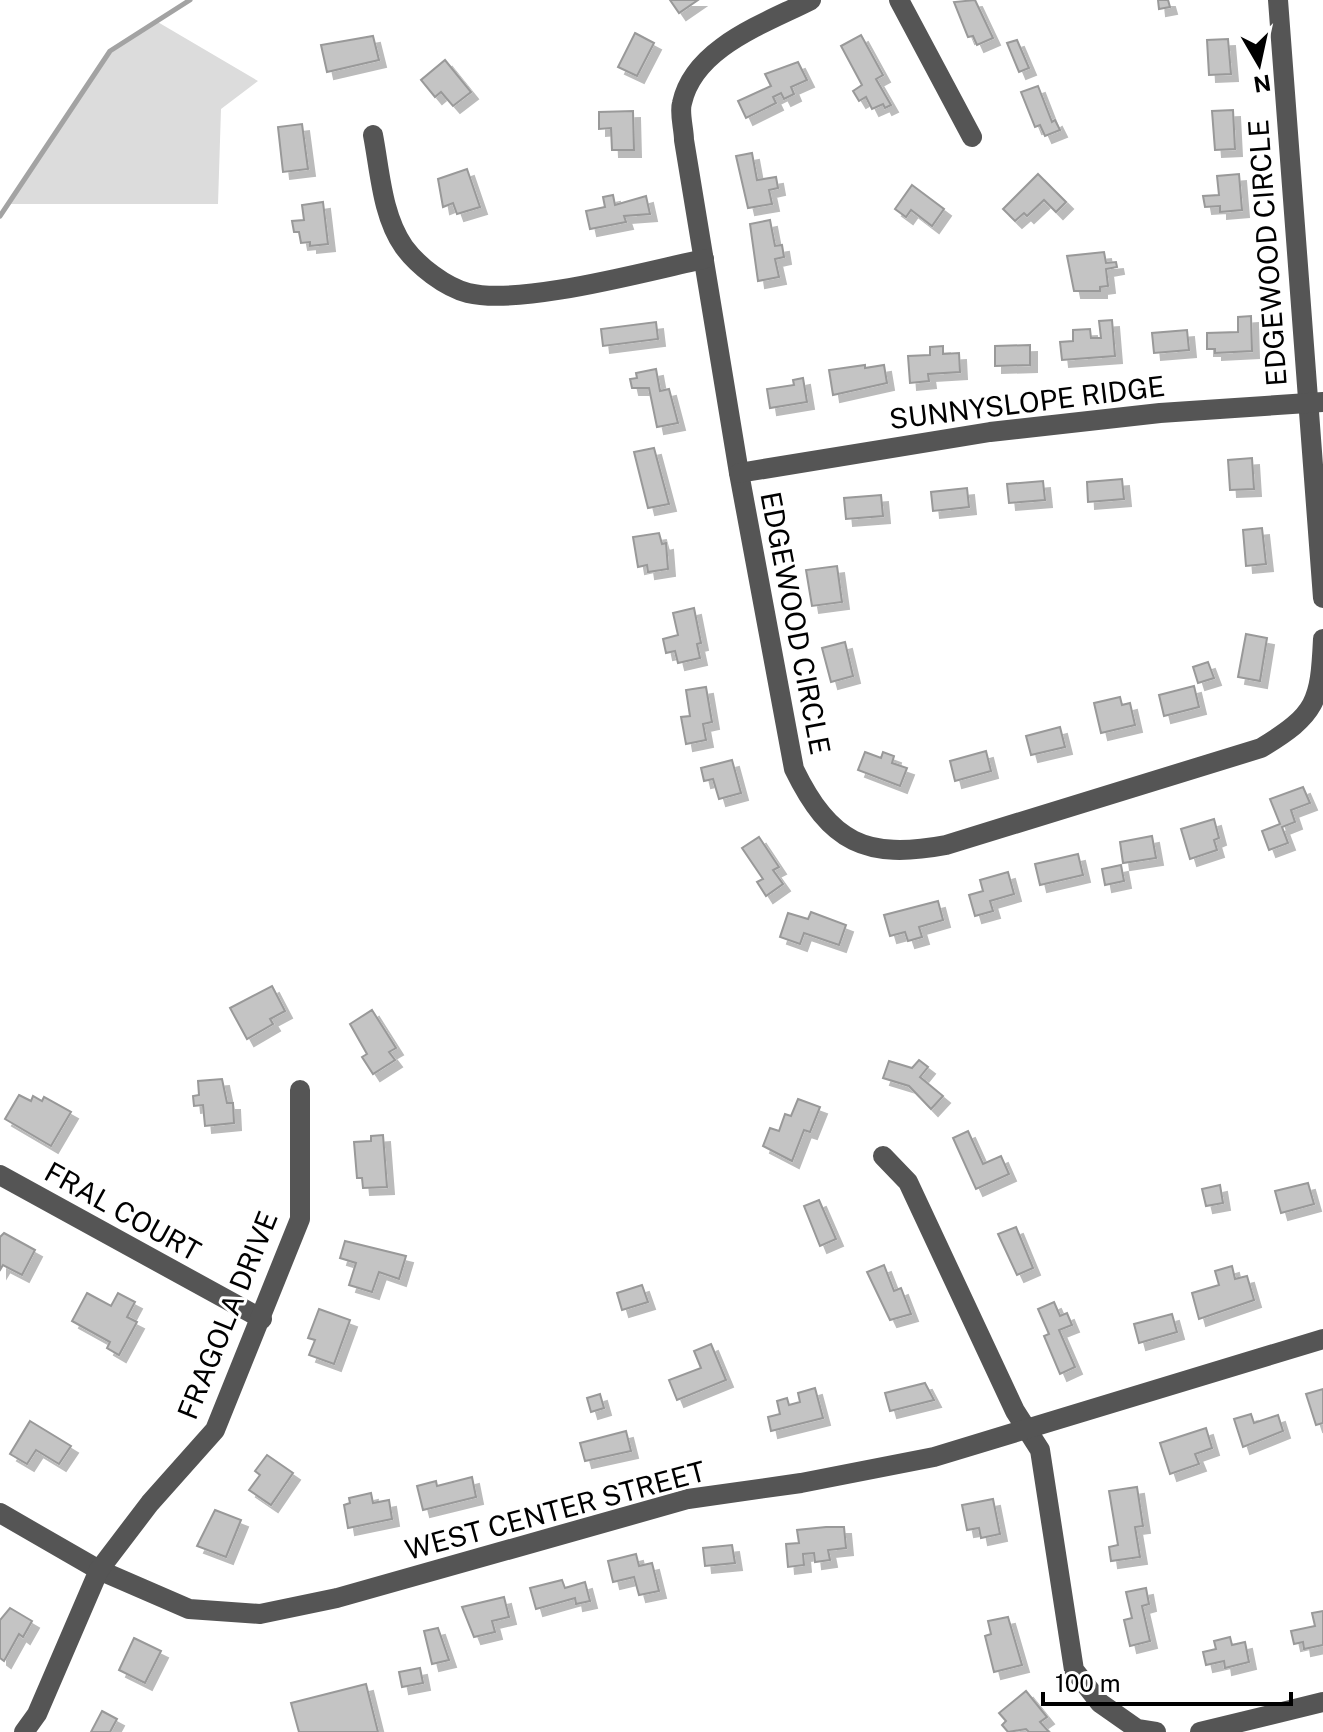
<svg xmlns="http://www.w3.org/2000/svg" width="1323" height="1732" font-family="'Public Sans',sans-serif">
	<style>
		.green { fill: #dcdcdc }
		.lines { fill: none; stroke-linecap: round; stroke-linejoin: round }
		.stream { stroke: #a3a3a3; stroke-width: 5 }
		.building { fill: #c4c4c4; stroke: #999; stroke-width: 2; filter: url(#shadow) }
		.minor { stroke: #555; stroke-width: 20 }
		.labels { text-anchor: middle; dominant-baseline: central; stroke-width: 6; stroke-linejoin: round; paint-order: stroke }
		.street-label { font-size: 28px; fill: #000; stroke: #fff }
	</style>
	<defs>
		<filter id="shadow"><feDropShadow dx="7" dy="7" stdDeviation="0" flood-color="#0004"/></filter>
	</defs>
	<rect width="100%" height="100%" fill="#fff"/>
	<polygon class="green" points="156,21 258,81 221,109 218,204 8,204 110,51"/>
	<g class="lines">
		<polyline class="stream" points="0,216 110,51 190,0"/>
	</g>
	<g class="building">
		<polygon points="670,0 698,0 679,13"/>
		<polygon points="975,0 993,38 977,45 973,36 968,37 954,2"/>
		<polygon points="1158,0 1168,0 1170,7 1159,9"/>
		<polygon points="635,33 654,43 637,76 618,67"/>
		<polygon points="861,35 883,75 876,79 891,105 885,108 883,104 872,109 866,97 859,101 853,91 862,85 841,46"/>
		<polygon points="373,36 379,60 327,72 321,45"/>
		<polygon points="1228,39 1231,74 1209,75 1207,40"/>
		<polygon points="1017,40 1029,68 1019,72 1007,43"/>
		<polygon points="445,60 471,92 453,106 441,92 435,97 421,80"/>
		<polygon points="798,62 807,80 791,87 794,94 784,99 781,93 773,97 776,103 746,118 738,101 771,86 765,74"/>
		<polygon points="1038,86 1052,122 1055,120 1060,130 1045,136 1040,125 1035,127 1021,92"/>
		<polygon points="1233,110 1235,149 1215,150 1212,111"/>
		<polygon points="633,111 634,150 612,150 611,128 599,129 599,112"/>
		<polygon points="302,124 308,169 283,172 278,127"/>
		<polygon points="752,153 757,180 776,177 778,188 769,190 772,204 748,208 736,156"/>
		<polygon points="467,169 480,207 457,214 453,203 443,207 438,179"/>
		<polygon points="1038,174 1066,202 1056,212 1044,200 1027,216 1024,213 1015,221 1003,209"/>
		<polygon points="1239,174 1242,210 1220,212 1220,206 1205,207 1203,196 1219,195 1217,176"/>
		<polygon points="912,185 944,209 932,226 911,210 906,217 895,209"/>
		<polygon points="613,195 615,205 646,196 650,214 624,216 626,222 590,229 586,211 605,207 603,197"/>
		<polygon points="323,202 328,244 310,246 310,242 301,243 299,232 294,232 292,221 304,220 302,205"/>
		<polygon points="770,220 775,246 782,245 784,257 775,259 779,277 758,281 750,224"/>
		<polygon points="1104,252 1106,263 1116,262 1117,267 1106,269 1108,286 1100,287 1100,291 1074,291 1067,256"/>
		<polygon points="1251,316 1252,351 1215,353 1215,349 1207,349 1207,333 1238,332 1238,317"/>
		<polygon points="1112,320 1115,356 1062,360 1060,342 1073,341 1073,330 1090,329 1091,338 1101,338 1099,321"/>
		<polygon points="656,322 658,339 603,346 601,329"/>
		<polygon points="1187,330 1189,350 1154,353 1152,333"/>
		<polygon points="1030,345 1030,365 995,366 995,346"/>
		<polygon points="943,346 943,354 959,353 960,372 928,374 929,381 910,383 908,356 930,355 930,347"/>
		<polygon points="865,365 865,368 884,365 887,383 833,395 829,370"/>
		<polygon points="656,369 660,391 669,389 678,423 657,427 649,388 632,388 630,379 637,378 636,373"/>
		<polygon points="803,378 807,402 770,408 767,389 794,385 793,380"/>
		<polygon points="654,448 669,504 648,508 634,452"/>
		<polygon points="1252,458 1254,489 1230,490 1228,460"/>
		<polygon points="1122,479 1124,499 1088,502 1087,482"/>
		<polygon points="1043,481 1045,500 1009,503 1007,484"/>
		<polygon points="967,488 969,507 933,511 931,492"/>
		<polygon points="881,495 883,516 846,519 844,498"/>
		<polygon points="1262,528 1266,564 1246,566 1243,530"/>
		<polygon points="659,533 662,544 666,543 668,569 648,572 647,565 638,567 633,537"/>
		<polygon points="837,566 842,602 812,606 806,570"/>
		<polygon points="694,608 701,643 697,644 700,658 678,663 675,651 666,653 663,639 678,635 673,613"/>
		<polygon points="1246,634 1267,638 1260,681 1238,677"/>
		<polygon points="845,642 853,676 831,682 822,648"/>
		<polygon points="1208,662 1214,678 1198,683 1193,667"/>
		<polygon points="1194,686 1199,707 1164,716 1159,695"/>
		<polygon points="706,687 712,722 703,724 706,740 686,744 681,717 690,716 686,690"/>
		<polygon points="1120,697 1122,705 1130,703 1135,725 1101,733 1094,703"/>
		<polygon points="1060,727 1065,747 1031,755 1026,736"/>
		<polygon points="986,751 991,771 955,781 950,761"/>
		<polygon points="865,752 881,758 883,752 894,756 892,763 907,768 900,786 858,770"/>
		<polygon points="732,760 741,793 719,799 713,779 704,781 701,768"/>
		<polygon points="1303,787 1310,803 1291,810 1295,822 1282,827 1288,843 1269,850 1262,831 1280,824 1270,799"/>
		<polygon points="1214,819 1219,838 1214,840 1217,850 1190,859 1181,829"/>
		<polygon points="1152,836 1156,858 1123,863 1120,842"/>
		<polygon points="759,837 779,867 773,870 783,884 766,896 757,882 763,879 742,848"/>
		<polygon points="1078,854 1083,875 1040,885 1035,864"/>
		<polygon points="1121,865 1124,881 1105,885 1102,869"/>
		<polygon points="1008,872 1014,894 990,901 993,911 975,916 969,895 983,891 980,880"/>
		<polygon points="938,901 943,920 919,927 922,937 908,941 905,932 890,936 884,915"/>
		<polygon points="811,912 846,925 839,945 804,933 800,944 780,937 788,913 808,919"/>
		<polygon points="272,986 285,1011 270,1019 273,1024 247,1039 230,1008"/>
		<polygon points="372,1010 396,1048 389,1052 395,1060 373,1074 362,1057 367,1054 350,1024"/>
		<polygon points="919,1060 928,1067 920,1077 943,1096 931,1109 909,1086 883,1078 889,1061 912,1068"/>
		<polygon points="222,1079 227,1103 233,1103 234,1123 205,1126 203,1105 194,1106 193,1096 199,1095 198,1081"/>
		<polygon points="19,1095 31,1101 33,1096 42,1101 44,1097 71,1112 51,1146 5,1119"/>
		<polygon points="798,1099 820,1107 810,1132 804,1130 792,1161 763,1146 770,1128 779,1131 785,1114 791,1116"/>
		<polygon points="968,1131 983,1164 1001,1156 1009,1174 976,1189 953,1138"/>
		<polygon points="383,1135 387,1187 363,1188 362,1178 357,1178 354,1142 371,1141 371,1136"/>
		<polygon points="1308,1183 1314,1204 1281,1213 1275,1191"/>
		<polygon points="1220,1185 1223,1203 1206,1206 1202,1189"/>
		<polygon points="819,1200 836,1239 820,1246 804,1206"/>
		<polygon points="1016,1227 1033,1268 1017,1275 998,1234"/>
		<polygon points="4,1233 35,1250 22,1275 3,1265 0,1270 0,1237"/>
		<polygon points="345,1241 406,1256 399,1279 379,1272 372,1292 349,1285 356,1263 340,1258"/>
		<polygon points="884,1265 894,1291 901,1288 911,1314 890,1320 867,1272"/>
		<polygon points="1232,1266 1235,1279 1247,1276 1254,1300 1199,1319 1192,1293 1219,1285 1215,1271"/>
		<polygon points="642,1285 648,1302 622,1310 617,1293"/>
		<polygon points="87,1293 111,1306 118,1293 135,1302 127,1317 137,1322 119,1355 107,1348 110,1342 72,1321"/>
		<polygon points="1054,1302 1060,1316 1067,1313 1072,1325 1059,1330 1075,1367 1060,1374 1044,1336 1049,1334 1038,1309"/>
		<polygon points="319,1309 350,1320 334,1364 309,1355 315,1340 308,1338"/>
		<polygon points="1172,1314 1177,1332 1139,1343 1134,1324"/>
		<polygon points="711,1344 726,1380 677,1400 669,1380 701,1368 694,1351"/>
		<polygon points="925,1383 934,1400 890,1411 885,1393"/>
		<polygon points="815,1388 823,1418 771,1431 768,1417 780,1414 777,1401 787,1398 789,1405 800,1402 798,1393"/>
		<polygon points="1323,1389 1323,1423 1316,1425 1306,1394"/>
		<polygon points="600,1394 604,1408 591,1412 587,1398"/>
		<polygon points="1251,1414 1254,1423 1278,1415 1283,1431 1243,1447 1234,1419"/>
		<polygon points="30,1421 71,1446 59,1464 36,1450 27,1464 10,1454"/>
		<polygon points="1206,1428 1212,1448 1195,1454 1199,1464 1170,1474 1160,1443"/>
		<polygon points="626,1431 631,1451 585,1461 580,1443"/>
		<polygon points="267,1455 293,1473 271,1505 249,1490 260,1475 255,1471"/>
		<polygon points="472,1477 476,1497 423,1510 417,1486 436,1481 437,1486"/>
		<polygon points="1137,1487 1143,1526 1135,1527 1140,1557 1111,1561 1109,1547 1118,1545 1109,1491"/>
		<polygon points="371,1493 373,1503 389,1500 392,1519 348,1528 344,1505 350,1503 349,1498"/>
		<polygon points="993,1499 1000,1534 981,1538 979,1528 967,1530 962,1505"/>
		<polygon points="215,1510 241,1520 226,1557 197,1546"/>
		<polygon points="826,1527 844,1527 846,1548 828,1550 830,1560 815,1562 814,1553 803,1554 804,1565 788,1567 786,1544 799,1543 797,1530"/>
		<polygon points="732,1545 735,1563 705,1566 703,1548"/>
		<polygon points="636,1554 639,1566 652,1563 659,1591 639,1595 634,1577 613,1582 608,1561"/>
		<polygon points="562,1580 565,1588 585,1582 590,1601 576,1604 575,1598 536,1609 530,1588"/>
		<polygon points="1146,1588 1149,1604 1142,1606 1150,1641 1130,1646 1124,1620 1132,1618 1126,1592"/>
		<polygon points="504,1597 509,1617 492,1621 495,1632 474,1637 462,1607"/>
		<polygon points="10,1608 32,1621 23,1637 19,1634 4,1661 0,1658 0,1620"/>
		<polygon points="1323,1611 1323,1645 1304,1649 1303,1642 1294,1644 1291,1631 1315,1626 1312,1613"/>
		<polygon points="1008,1617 1022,1665 994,1672 985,1636 991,1634 988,1621"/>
		<polygon points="438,1628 449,1660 432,1664 424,1631"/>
		<polygon points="1230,1637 1232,1645 1245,1642 1249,1662 1225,1668 1224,1661 1206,1665 1203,1652 1216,1649 1214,1641"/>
		<polygon points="134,1638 161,1651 145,1683 119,1670"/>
		<polygon points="420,1668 423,1683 402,1687 399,1672"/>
		<polygon points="366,1684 378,1732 299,1732 291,1703"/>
		<polygon points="1026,1691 1047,1717 1040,1722 1049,1732 1029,1732 1026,1729 1008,1732 1002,1725 1006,1721 999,1713"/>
		<polygon points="102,1711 117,1719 110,1732 91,1732"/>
	</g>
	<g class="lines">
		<g class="minor">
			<path d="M811,0C766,23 694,47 682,103C679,113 684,129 684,140L739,473L794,769C830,843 866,860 946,845L1261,748C1317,714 1320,702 1323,639"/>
			<polyline points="899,0 972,137"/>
			<polyline points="1278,0 1323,598"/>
			<path d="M373,135C380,171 382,216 404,247C418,266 445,287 468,293C521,306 647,271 704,259"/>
			<polyline points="739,473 990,432 1160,413 1323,402"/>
			<polyline points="883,1156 908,1182 1015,1411 1040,1450 1074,1670 1100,1703 1137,1729 1156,1732"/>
			<polyline points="0,1175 262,1319"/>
			<polyline points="0,1513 99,1570 189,1609 260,1614 337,1598 688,1499 801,1483 934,1457 1323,1339"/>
			<polyline points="24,1732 37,1714 99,1570 150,1503 215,1430 300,1219 300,1090"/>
			<polyline points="1200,1732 1323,1702"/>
		</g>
	</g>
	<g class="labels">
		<g class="street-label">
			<text transform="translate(1267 253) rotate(-94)">EDGEWOOD CIRCLE</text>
			<text transform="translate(1027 402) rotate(-7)">SUNNYSLOPE RIDGE</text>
			<text transform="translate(796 623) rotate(79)">EDGEWOOD CIRCLE</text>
			<text transform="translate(123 1211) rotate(29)">FRAL COURT</text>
			<text transform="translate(227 1315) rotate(-68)">FRAGOLA DRIVE</text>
			<text transform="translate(555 1510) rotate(-15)">WEST CENTER STREET</text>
		</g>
	</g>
	<g transform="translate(1259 64) rotate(171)" stroke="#ffffff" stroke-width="6" paint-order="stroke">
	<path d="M0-6L14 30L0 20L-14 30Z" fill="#000000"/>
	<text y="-12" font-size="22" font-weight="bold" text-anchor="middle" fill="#000000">N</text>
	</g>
	<path d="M1043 1692v12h248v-12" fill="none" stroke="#000000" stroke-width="4"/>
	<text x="1055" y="1692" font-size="24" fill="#000000" stroke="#ffffff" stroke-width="6" paint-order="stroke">100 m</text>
</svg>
